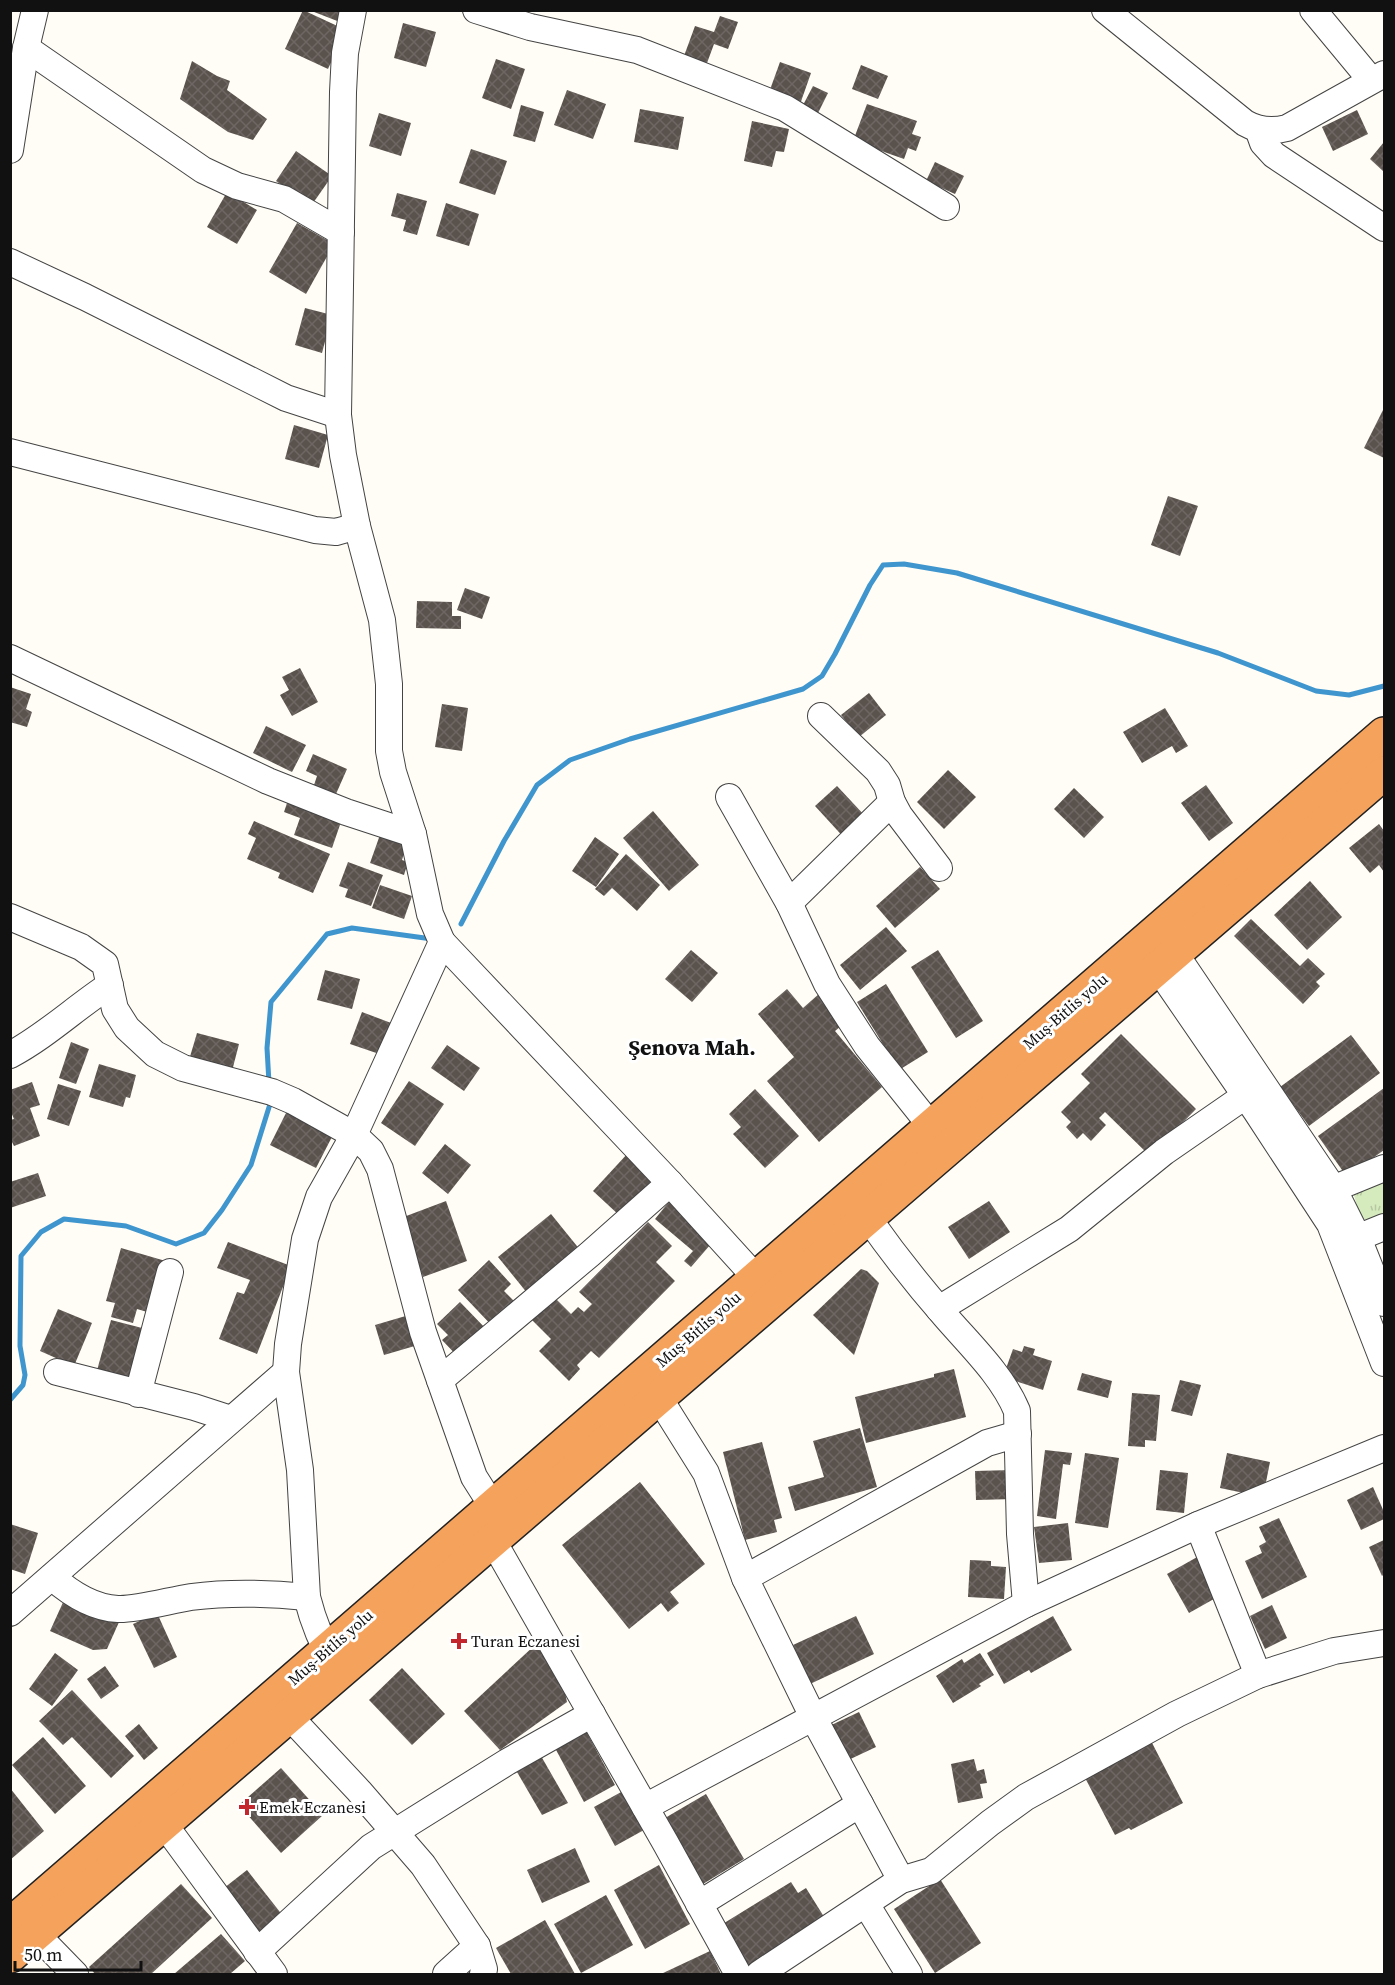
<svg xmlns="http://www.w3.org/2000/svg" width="1395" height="1985" font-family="'Source Serif 4',serif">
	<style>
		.grass { fill: url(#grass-tufts) }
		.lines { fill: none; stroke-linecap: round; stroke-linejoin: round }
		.stream { stroke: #3f96cf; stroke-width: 5 }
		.building { fill: url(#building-cross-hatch) }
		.minor-casing { stroke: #444; stroke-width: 28 }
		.highway-casing { stroke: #222; stroke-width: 36 }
		.minor { stroke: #fff; stroke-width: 26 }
		.highway { stroke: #f5a25d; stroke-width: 33 }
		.poi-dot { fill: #c4262e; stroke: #fff; stroke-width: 2 }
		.labels { text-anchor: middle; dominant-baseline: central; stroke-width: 6; stroke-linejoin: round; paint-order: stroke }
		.street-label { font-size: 16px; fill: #111; stroke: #fff }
		.poi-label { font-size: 16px; fill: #111; stroke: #fff; text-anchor: start }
		.district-label { font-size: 22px; font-weight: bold; fill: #111; stroke: #fff }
	</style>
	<defs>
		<pattern id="grass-tufts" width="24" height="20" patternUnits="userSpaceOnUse" patternTransform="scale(1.5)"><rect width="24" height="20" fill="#d5ebbd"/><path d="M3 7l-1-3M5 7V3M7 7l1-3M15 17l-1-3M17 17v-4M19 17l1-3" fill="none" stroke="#b6c8a1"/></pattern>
		<pattern id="building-cross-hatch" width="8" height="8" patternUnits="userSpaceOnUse" patternTransform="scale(1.5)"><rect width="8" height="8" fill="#5a524d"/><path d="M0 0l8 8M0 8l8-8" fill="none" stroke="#6d6662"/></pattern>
	</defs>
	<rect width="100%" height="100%" fill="#fffdf5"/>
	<polygon class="grass" points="1384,1177 1384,1216 1372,1221 1360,1218 1353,1191"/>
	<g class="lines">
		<g class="stream">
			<polyline points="461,924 504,841 537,785 570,760 630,739 803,689 822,676 835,654 870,585 883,565 904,564 957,573 1218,653 1316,691 1349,695 1384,686"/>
			<polyline points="269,1083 267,1048 271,1002 327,934 352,928 432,939"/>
			<polyline points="10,1400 23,1385 25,1375 20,1346 21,1256 41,1232 64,1219 126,1226 176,1244 204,1233 222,1210 251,1165 270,1104 270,1098"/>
		</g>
	</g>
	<g class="building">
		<polygon points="303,10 346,30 328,69 285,49"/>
		<polygon points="309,10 350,10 345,24"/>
		<polygon points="720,16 738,22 728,49 714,44 707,63 684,56 695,26 714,32"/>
		<polygon points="403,23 436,32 426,67 394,58"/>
		<polygon points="496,59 525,69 511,109 482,98"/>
		<polygon points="192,61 217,76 230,81 227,90 267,119 253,140 228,132 180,99"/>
		<polygon points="780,62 811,73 798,110 767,98"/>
		<polygon points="861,65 888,76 878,99 852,89"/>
		<polygon points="813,86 828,93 816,117 801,109"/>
		<polygon points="567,90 606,104 593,139 554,125"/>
		<polygon points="867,104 917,121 912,134 921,137 916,151 908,148 904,159 853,141"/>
		<polygon points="521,105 544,112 535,142 513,136"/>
		<polygon points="640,109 684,117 678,150 634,142"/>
		<polygon points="1357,110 1368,134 1333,151 1322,127"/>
		<polygon points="379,113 411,123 401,156 369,146"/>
		<polygon points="752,121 789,129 784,152 776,151 772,167 744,161"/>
		<polygon points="1384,142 1384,172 1370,159"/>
		<polygon points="471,149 507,161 495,195 459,183"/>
		<polygon points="296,151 332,176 311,206 276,181"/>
		<polygon points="935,162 964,176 955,194 926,181"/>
		<polygon points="227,192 257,210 237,244 207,227"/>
		<polygon points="397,193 427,201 417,235 403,231 406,220 391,216"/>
		<polygon points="446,203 479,214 469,246 436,236"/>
		<polygon points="297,223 334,244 306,294 269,272"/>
		<polygon points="305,308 332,315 322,353 295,345"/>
		<polygon points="1384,408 1384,458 1364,448"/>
		<polygon points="294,425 328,435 319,468 285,459"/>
		<polygon points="1168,496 1198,506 1180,556 1151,545"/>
		<polygon points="465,588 490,597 482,619 457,610"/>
		<polygon points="417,601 452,602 452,616 461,616 461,629 416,628"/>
		<polygon points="300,668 318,702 292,716 280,695 289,690 282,677"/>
		<polygon points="10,687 31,694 26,709 32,712 27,727 10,722"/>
		<polygon points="869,693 886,715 859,737 841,715"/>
		<polygon points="442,704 468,708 462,751 435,747"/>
		<polygon points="1165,708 1188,746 1176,753 1172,746 1142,763 1123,732"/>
		<polygon points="266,726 306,745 292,772 253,753"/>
		<polygon points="313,754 347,769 336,794 314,785 317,776 306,771"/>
		<polygon points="948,770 976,797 944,829 917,802"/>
		<polygon points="1206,785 1233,823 1209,841 1181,803"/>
		<polygon points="837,786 866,817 848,842 815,806"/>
		<polygon points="1074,788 1104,817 1084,838 1054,809"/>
		<polygon points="289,797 343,816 332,848 294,835 300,818 284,812"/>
		<polygon points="653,811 699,865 669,891 623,838"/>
		<polygon points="254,821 330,854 313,893 278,878 280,873 247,859 256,838 248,834"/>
		<polygon points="1379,824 1384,831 1384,872 1379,865 1370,873 1349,848"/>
		<polygon points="381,832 408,841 402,860 408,862 404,875 370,863"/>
		<polygon points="595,837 619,854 596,887 572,871"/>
		<polygon points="626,854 660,885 637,911 612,888 604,896 595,889"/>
		<polygon points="348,862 383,875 371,906 345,897 348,889 339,886"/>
		<polygon points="920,867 940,889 895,928 876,906"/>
		<polygon points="1310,881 1342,917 1307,950 1274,915"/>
		<polygon points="380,885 412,896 404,919 372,908"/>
		<polygon points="1251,919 1300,966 1308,958 1325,974 1316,982 1320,986 1303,1004 1234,936"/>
		<polygon points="886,927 907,951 860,990 840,965"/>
		<polygon points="691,950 718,973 692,1002 665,979"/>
		<polygon points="938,950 983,1021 956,1038 911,967"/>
		<polygon points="325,970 360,979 352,1009 317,1000"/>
		<polygon points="886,984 928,1052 899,1070 857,1002"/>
		<polygon points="787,989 803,1008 820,993 846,1022 835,1031 882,1087 819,1142 767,1081 794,1057 758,1014"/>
		<polygon points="362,1012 399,1026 388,1057 350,1044"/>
		<polygon points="197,1033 239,1044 232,1071 189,1060"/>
		<polygon points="1121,1034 1196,1109 1150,1156 1105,1112 1099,1118 1106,1125 1091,1141 1083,1133 1077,1139 1066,1127 1071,1122 1061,1112 1090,1083 1081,1074"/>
		<polygon points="1351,1035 1380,1073 1309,1126 1280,1087"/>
		<polygon points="71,1042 89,1049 76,1084 59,1078"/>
		<polygon points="447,1045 480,1068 464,1091 431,1068"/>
		<polygon points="99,1064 136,1075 130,1098 126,1097 123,1107 89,1097"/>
		<polygon points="409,1081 444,1104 415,1146 381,1123"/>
		<polygon points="32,1082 40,1105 30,1108 40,1136 14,1146 10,1138 10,1120 14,1119 10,1110 10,1090"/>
		<polygon points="58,1084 81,1091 69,1126 47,1119"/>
		<polygon points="1384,1088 1384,1150 1347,1177 1318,1136"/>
		<polygon points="755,1089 799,1136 765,1168 733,1134 741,1127 729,1114"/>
		<polygon points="290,1105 336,1129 316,1168 270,1145"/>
		<polygon points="445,1144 471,1165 448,1194 422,1173"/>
		<polygon points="629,1152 655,1177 620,1216 593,1191"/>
		<polygon points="38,1173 46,1196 10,1208 10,1182"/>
		<polygon points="672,1198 717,1237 691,1267 684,1261 693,1251 655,1219"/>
		<polygon points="446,1201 467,1261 423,1277 401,1218"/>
		<polygon points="989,1201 1010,1232 969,1259 948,1227"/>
		<polygon points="551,1214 585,1256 532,1299 498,1257"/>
		<polygon points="648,1222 672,1246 656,1262 675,1281 599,1358 591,1351 577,1365 580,1369 569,1381 539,1351 551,1339 532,1320 554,1297 571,1314 578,1307 584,1312 592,1304 579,1292"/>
		<polygon points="228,1242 291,1266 257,1354 219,1339 237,1292 244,1294 250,1280 217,1268"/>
		<polygon points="121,1248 169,1262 154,1314 137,1309 133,1323 111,1317 115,1303 106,1301"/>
		<polygon points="489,1260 511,1284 504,1291 521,1308 497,1331 458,1290"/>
		<polygon points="861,1269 867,1271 879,1283 854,1355 813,1315"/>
		<polygon points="460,1302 489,1332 461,1360 442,1340 448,1335 437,1324"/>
		<polygon points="58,1309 92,1323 74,1366 40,1351"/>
		<polygon points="409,1315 418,1345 384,1355 375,1325"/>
		<polygon points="111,1320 146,1329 130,1384 96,1374"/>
		<polygon points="1024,1346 1035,1349 1033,1355 1052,1361 1043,1390 1003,1377 1013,1349 1022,1352"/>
		<polygon points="954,1369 966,1417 866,1443 855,1397 934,1377 934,1374"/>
		<polygon points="1082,1373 1112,1381 1108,1398 1077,1390"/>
		<polygon points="1180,1380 1201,1385 1192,1416 1171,1411"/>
		<polygon points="1132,1393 1160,1395 1156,1441 1145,1440 1145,1447 1128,1446"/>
		<polygon points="860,1428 877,1487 795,1511 788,1487 824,1477 813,1441"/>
		<polygon points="762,1442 782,1518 774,1520 777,1532 745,1540 723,1452"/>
		<polygon points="1045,1450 1072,1453 1070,1465 1063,1464 1056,1519 1037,1516"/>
		<polygon points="1085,1453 1119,1458 1108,1528 1075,1523"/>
		<polygon points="1227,1453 1270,1462 1263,1497 1220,1488"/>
		<polygon points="1013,1470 1014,1499 976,1500 975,1471"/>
		<polygon points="1160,1470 1188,1473 1184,1513 1156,1510"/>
		<polygon points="640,1482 705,1564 670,1592 679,1603 668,1612 661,1603 629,1629 562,1545"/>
		<polygon points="1373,1487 1384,1512 1384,1519 1361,1530 1347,1500"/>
		<polygon points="1279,1518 1307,1577 1262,1599 1245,1561 1262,1553 1259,1546 1266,1542 1259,1527"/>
		<polygon points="1068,1523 1072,1560 1039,1563 1034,1527"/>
		<polygon points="10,1524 38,1533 25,1574 10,1569"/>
		<polygon points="1384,1540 1384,1574 1382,1576 1369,1547"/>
		<polygon points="1199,1556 1221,1595 1189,1613 1167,1574"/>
		<polygon points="970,1560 991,1561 991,1566 1006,1567 1004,1599 968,1597"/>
		<polygon points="65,1598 119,1622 107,1649 93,1650 50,1631"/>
		<polygon points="1272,1605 1287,1638 1265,1649 1250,1616"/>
		<polygon points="157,1613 177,1657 154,1668 133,1624"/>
		<polygon points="856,1616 874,1654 810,1684 793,1645"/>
		<polygon points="1053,1616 1072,1650 1031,1673 1029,1670 1004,1684 987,1653"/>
		<polygon points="535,1645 548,1660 563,1683 567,1702 500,1750 464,1711"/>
		<polygon points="55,1653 78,1670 52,1706 29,1689"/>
		<polygon points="980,1653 994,1675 979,1684 981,1686 953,1703 936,1676 962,1659 964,1663"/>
		<polygon points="105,1666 119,1686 101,1699 87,1679"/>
		<polygon points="402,1668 445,1714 412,1745 369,1700"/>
		<polygon points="72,1690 134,1756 111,1778 72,1737 63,1745 39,1721"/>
		<polygon points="859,1712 876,1747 842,1763 825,1728"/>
		<polygon points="139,1724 158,1748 144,1760 125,1736"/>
		<polygon points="586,1731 615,1785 584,1802 555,1748"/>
		<polygon points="43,1737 86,1786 55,1814 12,1765"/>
		<polygon points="1150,1739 1183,1803 1131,1830 1129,1828 1115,1835 1083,1774"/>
		<polygon points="541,1756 568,1803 542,1815 517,1772"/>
		<polygon points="974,1759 977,1771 984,1769 987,1783 980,1784 983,1798 958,1803 951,1764"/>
		<polygon points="281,1768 323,1815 281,1853 239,1805"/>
		<polygon points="10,1788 44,1831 10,1860"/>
		<polygon points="623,1791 644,1830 615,1846 594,1807"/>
		<polygon points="706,1794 744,1859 703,1884 665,1818"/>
		<polygon points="575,1848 590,1882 542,1903 527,1870"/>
		<polygon points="659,1865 690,1924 645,1949 614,1890"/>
		<polygon points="247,1870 287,1921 264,1940 224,1888"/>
		<polygon points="940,1879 981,1943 935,1973 894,1909"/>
		<polygon points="791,1882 798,1893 806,1888 826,1920 748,1969 721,1925"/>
		<polygon points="181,1884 212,1918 151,1974 95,1974 89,1967"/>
		<polygon points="606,1895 633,1945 581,1973 554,1924"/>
		<polygon points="545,1920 575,1974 511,1974 496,1948"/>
		<polygon points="221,1934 245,1961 230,1974 174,1974"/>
		<polygon points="710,1951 721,1974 661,1974"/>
	</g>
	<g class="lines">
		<defs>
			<g id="minor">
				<polyline points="476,10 530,27 637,50 785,108 946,207"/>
				<path d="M1105,10L1245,123C1259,131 1272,132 1287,128L1384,74"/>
				<polyline points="1313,10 1371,80"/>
				<polyline points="26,48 203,170 237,186 284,199 341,232"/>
				<polyline points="1258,129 1263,143 1274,155 1384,228"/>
				<polyline points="10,150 26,48 35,10"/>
				<polyline points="10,262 85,297 286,398 338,415"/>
				<polyline points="10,452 315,530 336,532 357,526"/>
				<polyline points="10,658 268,781 346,812 413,834"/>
				<polyline points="821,716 878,771 887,785 892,802 899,815 939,868"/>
				<polyline points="729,797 789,903 827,984 867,1046 931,1126"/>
				<polyline points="789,903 892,802"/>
				<polyline points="10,917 81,947 105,964 115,1009 127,1028 155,1054 183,1068 272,1092 293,1101 354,1135 371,1151 380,1169 423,1332 474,1477 493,1507"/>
				<polyline points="442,942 670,1183 769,1292"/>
				<polyline points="1174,952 1333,1188 1358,1238 1384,1303"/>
				<polyline points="1157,967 1256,1111 1330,1224 1384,1363"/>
				<path d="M10,1055C46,1036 76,1007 110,985"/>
				<polyline points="1318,1195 1384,1168"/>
				<path d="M868,1218C892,1252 917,1284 945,1316C970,1345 1002,1375 1017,1411L1020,1534L1026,1604"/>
				<polyline points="1342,1244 1384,1227"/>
				<polyline points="939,1309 1069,1229 1164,1152 1245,1096"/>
				<polyline points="57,1372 194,1407 231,1419"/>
				<polyline points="440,1380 590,1254 670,1183"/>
				<polyline points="138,1394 170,1272"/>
				<polyline points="659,1398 706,1473 745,1578 813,1717 901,1880"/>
				<polyline points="1198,1525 1258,1675"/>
				<polyline points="493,1541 665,1842 738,1974"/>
				<path d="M52,1577C70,1593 93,1608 118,1609C136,1610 171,1600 191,1597C230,1592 268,1593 307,1597"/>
				<polyline points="745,1578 987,1443 1018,1434"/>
				<polyline points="10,1613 286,1372"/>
				<path d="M335,1665C322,1644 313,1621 307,1597L300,1470L286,1372L288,1344L305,1239L319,1197L354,1135L442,942L430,914L413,834L393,772L389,751V684L382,620L357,526L343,455L338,415L343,92L345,53L353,10"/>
				<polyline points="289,1716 359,1791 423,1865 477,1946 484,1969 483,1974"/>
				<polyline points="645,1807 1026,1604 1198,1525 1384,1448"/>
				<polyline points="164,1824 274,1974"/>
				<polyline points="699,1904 860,1804"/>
				<polyline points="866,1904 909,1974"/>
				<polyline points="36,1934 75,1974"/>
				<polyline points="257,1952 371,1847 507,1762 592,1714"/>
				<polyline points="446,1974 477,1946"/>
				<polyline points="759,1974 901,1880 931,1871 990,1823 1026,1797 1177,1714 1258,1675 1334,1651 1384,1643"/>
			</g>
			<g id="highway">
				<polyline points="10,1925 1384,734"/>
				<polyline points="10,1956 1384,773"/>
			</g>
		</defs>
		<use href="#minor" class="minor-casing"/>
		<use href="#highway" class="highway-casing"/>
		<use href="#minor" class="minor"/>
		<use href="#highway" class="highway"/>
	</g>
	<g class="poi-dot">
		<path d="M456 1632h6v6h6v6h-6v6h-6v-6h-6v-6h6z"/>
		<path d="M244 1798h6v6h6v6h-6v6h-6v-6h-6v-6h6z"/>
	</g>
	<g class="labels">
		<g class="street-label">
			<text transform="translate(1065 1011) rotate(-41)">Muş-Bitlis yolu</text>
			<text transform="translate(698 1329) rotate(-41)">Muş-Bitlis yolu</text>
			<text transform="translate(330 1647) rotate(-41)">Muş-Bitlis yolu</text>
		</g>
		<g class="poi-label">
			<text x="471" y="1641">Turan Eczanesi</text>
			<text x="259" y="1807">Emek Eczanesi</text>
		</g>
		<g class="district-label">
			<text x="692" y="1047">Şenova Mah.</text>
		</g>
	</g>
	<rect width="1395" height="1985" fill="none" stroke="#111111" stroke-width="24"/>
	<path d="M15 1961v9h126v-9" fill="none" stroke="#111111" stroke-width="3"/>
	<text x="24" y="1961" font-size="18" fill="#111111" stroke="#ffffff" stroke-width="4.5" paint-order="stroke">50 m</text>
</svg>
